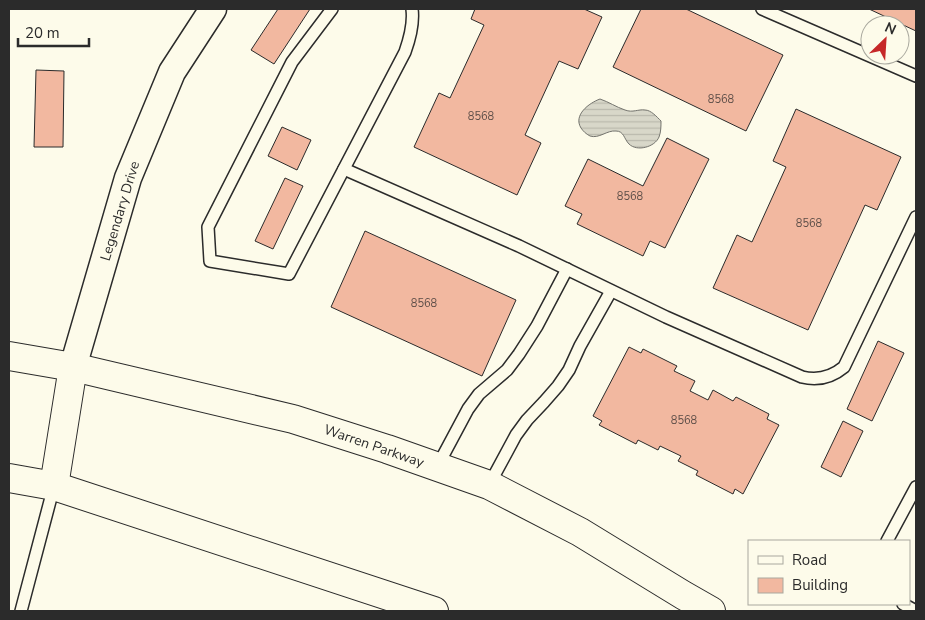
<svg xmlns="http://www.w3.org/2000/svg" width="925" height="620" font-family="'Nunito Sans',sans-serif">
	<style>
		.water { fill: url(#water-rules); stroke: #74746e }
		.building { fill: #f2b8a0; stroke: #2b2b2b }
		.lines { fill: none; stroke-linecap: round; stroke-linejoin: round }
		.service-casing { stroke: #2b2b2b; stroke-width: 14 }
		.tertiary-casing { stroke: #2b2b2b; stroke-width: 29 }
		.secondary-casing { stroke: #2b2b2b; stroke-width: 30 }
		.service { stroke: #fdfbea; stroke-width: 11 }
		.tertiary { stroke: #fdfbea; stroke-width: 26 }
		.secondary { stroke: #fdfbea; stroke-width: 28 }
		.labels { text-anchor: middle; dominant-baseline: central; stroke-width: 4; stroke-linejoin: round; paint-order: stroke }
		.number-label { font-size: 11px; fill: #5d4e48 }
		.street-label { font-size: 14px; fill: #2b2b2b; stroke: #fdfbea }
	</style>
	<defs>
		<pattern id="water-rules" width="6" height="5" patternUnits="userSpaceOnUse" patternTransform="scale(1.25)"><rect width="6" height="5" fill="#d8d7c9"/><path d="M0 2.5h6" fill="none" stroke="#bab9ad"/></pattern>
	</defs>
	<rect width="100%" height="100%" fill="#fdfbea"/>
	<path class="water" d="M600,99C609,102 616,107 625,110C633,113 638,109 645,110C651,110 657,117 661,121C661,126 661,132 659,137C655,147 637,152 629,144C624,139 624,131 616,131C607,130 599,139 590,136C586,134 583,131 581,128C573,115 589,103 600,99Z"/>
	<g class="building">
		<polygon points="278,9 310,9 274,64 251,50"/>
		<polygon points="475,9 584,9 602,17 578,69 559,61 525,135 541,143 517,195 414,147 439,93 450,98 484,25 471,19"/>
		<polygon points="641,9 686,9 783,55 746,131 613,67"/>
		<polygon points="869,9 916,9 916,31"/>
		<polygon points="36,70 64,71 63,147 34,147"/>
		<polygon points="796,109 901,157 877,210 865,205 808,330 713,288 737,235 752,242 786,167 773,161"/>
		<polygon points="282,127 311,140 297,170 268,156"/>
		<polygon points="667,138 709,159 665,248 650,241 643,256 577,224 582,214 565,206 588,159 643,186"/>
		<polygon points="285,178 303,186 273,249 255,241"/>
		<polygon points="365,231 516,300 482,376 331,307"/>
		<polygon points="878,341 904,353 872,421 847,409"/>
		<polygon points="629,347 641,353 643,349 677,366 674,371 695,381 690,391 708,400 713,390 733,401 736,397 769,414 767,419 779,425 743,494 735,489 733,494 696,475 698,471 678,461 681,456 660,446 658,450 638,440 636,444 599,425 602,421 593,416"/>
		<polygon points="843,421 863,431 841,477 821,467"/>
	</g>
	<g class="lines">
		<defs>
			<g id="service">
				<path d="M332,9L292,62L208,227L210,261L289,274L405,52C410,38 414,24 412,9"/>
				<polyline points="762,9 916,76"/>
				<path d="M344,169L519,246L666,317L802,377C818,381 832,377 844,367L916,217"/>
				<polyline points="437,467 468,409 479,394 507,370 519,354 537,326 567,269"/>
				<polyline points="489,485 516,435 527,420 544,402 558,386 569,370 580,346 611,291"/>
				<polyline points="887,541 916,487"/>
				<polyline points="903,604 914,610"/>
				<polyline points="21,611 54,486"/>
			</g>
			<polyline id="tertiary" points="73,367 128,178 172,72 213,9"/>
			<g id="secondary">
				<polyline points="9,356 73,367 293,419 387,449 489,485 580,532 683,595 711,611"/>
				<polyline points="9,478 54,486 434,611"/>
				<polyline points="54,486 73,367"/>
			</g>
		</defs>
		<use href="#service" class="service-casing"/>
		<use href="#tertiary" class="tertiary-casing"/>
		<use href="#secondary" class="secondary-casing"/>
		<use href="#service" class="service"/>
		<use href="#tertiary" class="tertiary"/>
		<use href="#secondary" class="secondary"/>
	</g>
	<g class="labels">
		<g class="number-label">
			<text x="721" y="99">8568</text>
			<text x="481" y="116">8568</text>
			<text x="630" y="196">8568</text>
			<text x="809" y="223">8568</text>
			<text x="424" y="303">8568</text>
			<text x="684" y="420">8568</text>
		</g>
		<g class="street-label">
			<text transform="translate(120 211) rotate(-73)">Legendary Drive</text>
			<text transform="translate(374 446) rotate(19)">Warren Parkway</text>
		</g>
	</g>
	<rect width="925" height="620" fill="none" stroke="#2b2b2b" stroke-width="20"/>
	<rect x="748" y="540" width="162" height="65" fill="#fdfbea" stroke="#a9a89e"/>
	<rect x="758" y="556" width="25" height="8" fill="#fdfbea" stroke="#a9a89e"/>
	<text x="792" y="565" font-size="15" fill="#2b2b2b">Road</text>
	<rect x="758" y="578" width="25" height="15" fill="#f2b8a0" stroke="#a9a89e"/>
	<text x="792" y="590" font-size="15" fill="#2b2b2b">Building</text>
	<g transform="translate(885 40) rotate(25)"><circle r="24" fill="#fdfbea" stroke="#a9a89e"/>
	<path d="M0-4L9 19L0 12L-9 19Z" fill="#c62828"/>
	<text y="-8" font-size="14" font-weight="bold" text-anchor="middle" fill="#2b2b2b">N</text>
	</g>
	<path d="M18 38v8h71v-8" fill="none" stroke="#2b2b2b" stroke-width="2.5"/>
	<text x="25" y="38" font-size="15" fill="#2b2b2b" stroke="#fdfbea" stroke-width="4" paint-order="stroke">20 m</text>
</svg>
